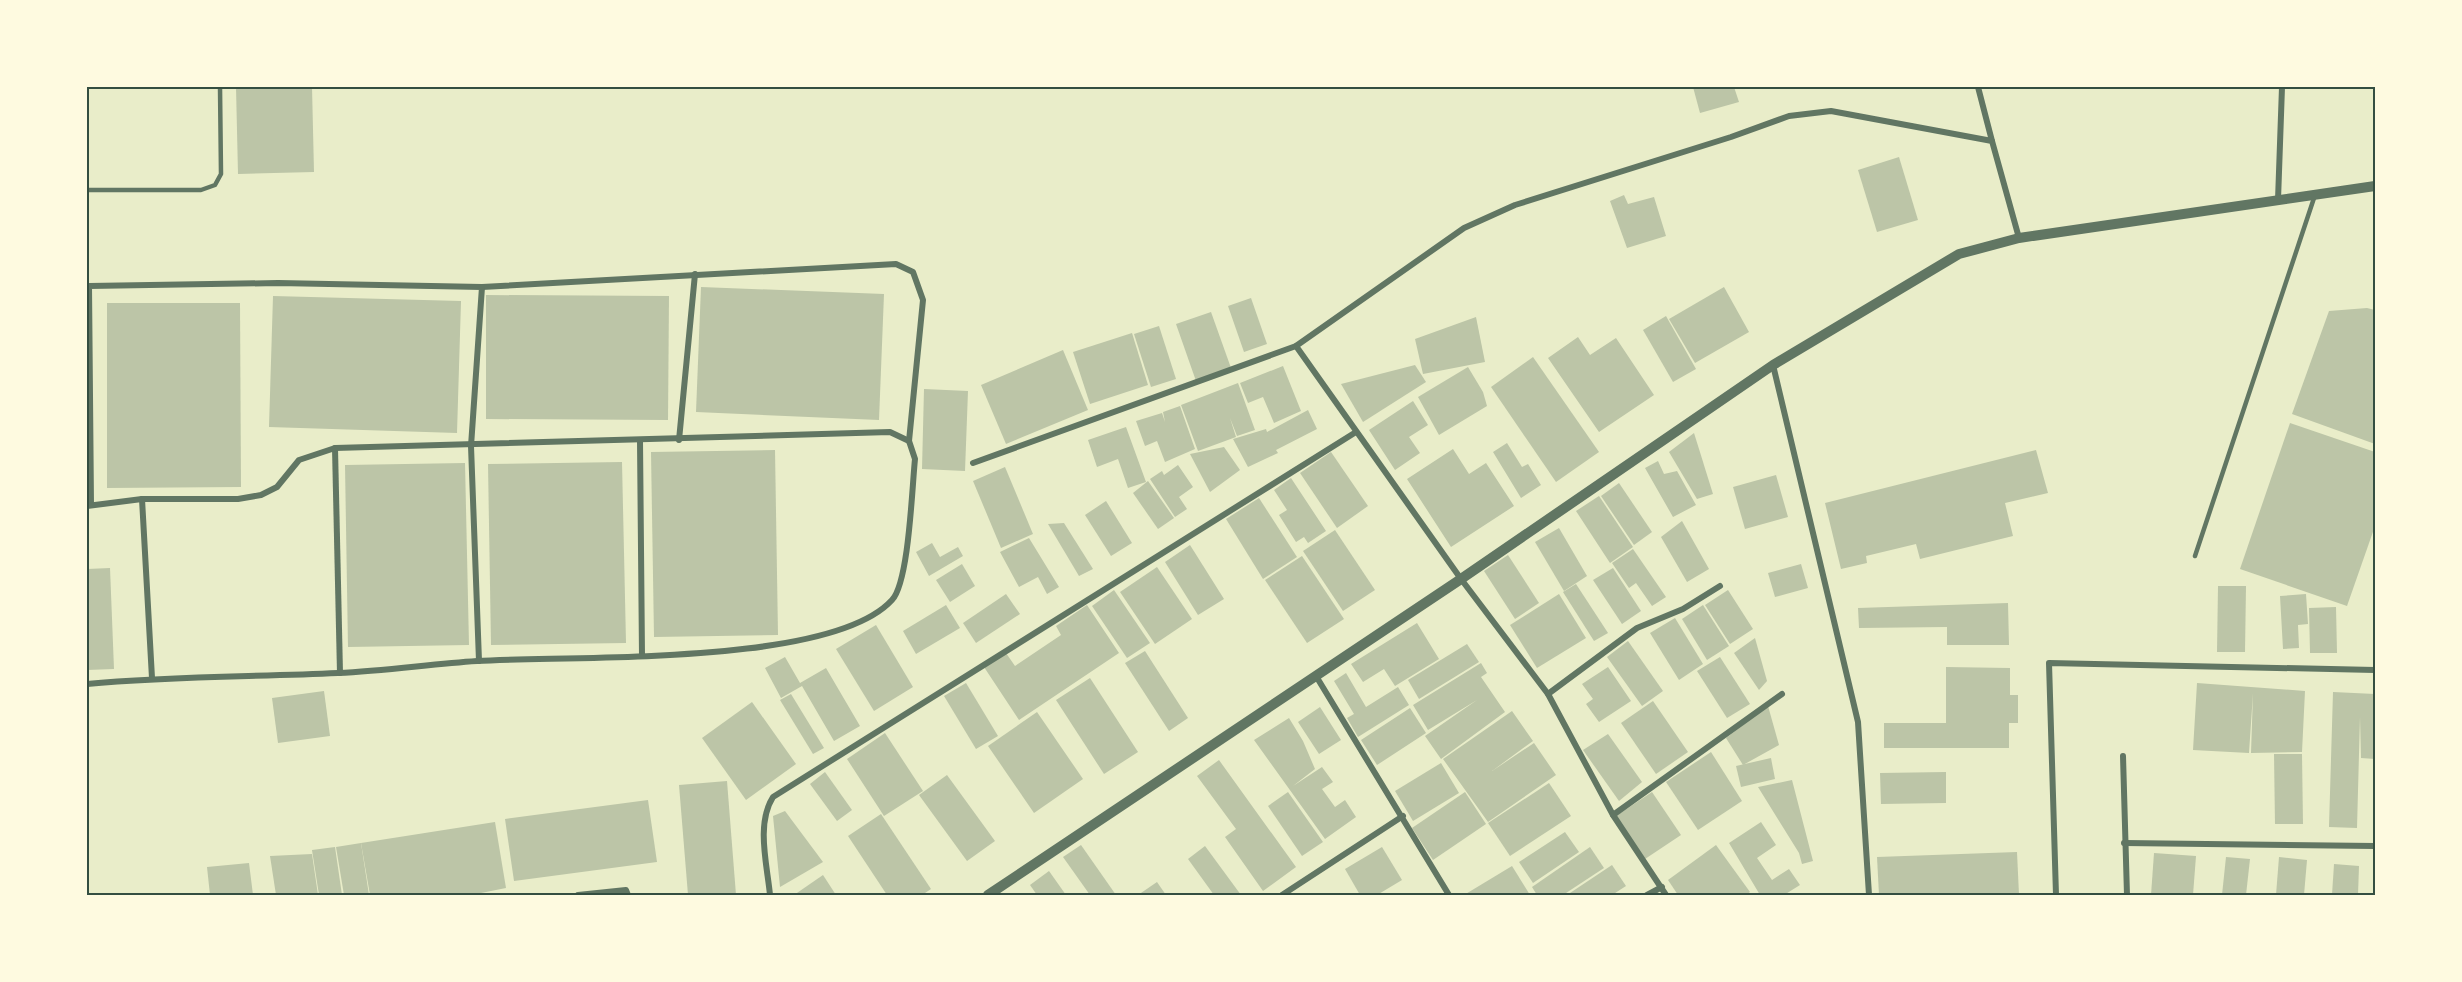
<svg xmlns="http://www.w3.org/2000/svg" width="2462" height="982" font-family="'Titillium Web',sans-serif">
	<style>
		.building { fill: #bcc5a7 }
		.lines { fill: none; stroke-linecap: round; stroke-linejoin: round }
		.service { stroke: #617663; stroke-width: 4.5 }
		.minor { stroke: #617663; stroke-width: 6 }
		.tertiary { stroke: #617663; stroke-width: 10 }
		.neatline { fill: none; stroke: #344e41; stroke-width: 2 }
	</style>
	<rect width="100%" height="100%" fill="#e9edc9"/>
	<g class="building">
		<polygon points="236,87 312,87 314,172 238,174"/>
		<polygon points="1693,87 1734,87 1739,102 1700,113"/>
		<polygon points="1899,157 1918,220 1877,232 1858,170"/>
		<polygon points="1624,195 1628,204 1654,197 1666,236 1627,248 1610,201"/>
		<polygon points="701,287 884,294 879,420 696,412"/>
		<polygon points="1724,287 1749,332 1695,363 1669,319"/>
		<polygon points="486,295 669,296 668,420 486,419"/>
		<polygon points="273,296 461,301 457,433 269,427"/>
		<polygon points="1251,298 1267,344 1244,352 1228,306"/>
		<polygon points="107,303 240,303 241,487 107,488"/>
		<polygon points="2367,308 2375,310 2375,444 2292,414 2329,311"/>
		<polygon points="1211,312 1231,368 1196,381 1176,324"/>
		<polygon points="1666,316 1696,369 1673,382 1643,330"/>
		<polygon points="1476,317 1485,362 1423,374 1415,339"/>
		<polygon points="1159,326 1176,379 1151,387 1134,334"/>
		<polygon points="1132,333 1148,385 1090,404 1073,352"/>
		<polygon points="1578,337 1590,355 1616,338 1654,395 1599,432 1548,358"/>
		<polygon points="1063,350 1088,410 1006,444 981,385"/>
		<polygon points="1533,357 1599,452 1556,482 1491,387"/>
		<polygon points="1415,365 1426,382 1363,422 1341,384"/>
		<polygon points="1283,366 1301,411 1274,423 1263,397 1248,403 1240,383"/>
		<polygon points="1468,367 1483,392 1487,406 1439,435 1418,397"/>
		<polygon points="1238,383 1255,430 1237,436 1230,418 1236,437 1198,451 1181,405"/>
		<polygon points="924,389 968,391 965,471 922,469"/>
		<polygon points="1413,401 1428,425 1409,437 1420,453 1395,470 1369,430"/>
		<polygon points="1180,406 1195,449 1165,462 1157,441 1145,446 1136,421 1162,413 1165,422 1163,412"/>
		<polygon points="1308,410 1317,429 1276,450 1278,453 1248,467 1233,439 1266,429 1267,432"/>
		<polygon points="2290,423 2375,452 2375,526 2347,606 2240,569"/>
		<polygon points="1126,427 1146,482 1128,488 1118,459 1097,467 1088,440"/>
		<polygon points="1694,433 1713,494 1697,499 1669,452"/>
		<polygon points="1507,443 1522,467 1528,464 1541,485 1521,498 1493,452"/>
		<polygon points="1224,447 1240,470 1210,492 1190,454"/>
		<polygon points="1453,449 1469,474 1486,463 1514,506 1451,547 1407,479"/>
		<polygon points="775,450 778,635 654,637 651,452"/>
		<polygon points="2036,450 2048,493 2005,503 2013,536 1920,559 1916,544 1866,556 1867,563 1841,569 1825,503"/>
		<polygon points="1331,452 1368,506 1337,528 1300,473"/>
		<polygon points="1658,461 1664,474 1677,471 1696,505 1673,517 1645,468"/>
		<polygon points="622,462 626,643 491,645 488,464"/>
		<polygon points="465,463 469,645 348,647 345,465"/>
		<polygon points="1178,465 1193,487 1179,497 1187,509 1175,517 1150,479 1162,471 1164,475"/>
		<polygon points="1005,467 1033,534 1001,548 973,481"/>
		<polygon points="1776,475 1788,517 1745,529 1733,487"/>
		<polygon points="1291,478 1326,531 1308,543 1304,537 1296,542 1279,515 1287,510 1274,490"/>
		<polygon points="1148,481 1174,518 1158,529 1133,493"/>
		<polygon points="1619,483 1652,532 1634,545 1601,496"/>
		<polygon points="1599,496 1633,547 1610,563 1576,511"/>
		<polygon points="1259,498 1297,557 1263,579 1226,519"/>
		<polygon points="1106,501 1132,543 1111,556 1085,515"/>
		<polygon points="1682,521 1709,569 1687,582 1661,537"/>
		<polygon points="1064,523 1093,569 1079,576 1048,524"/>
		<polygon points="1559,528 1587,576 1564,591 1535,542"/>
		<polygon points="1335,530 1375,590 1343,611 1303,551"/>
		<polygon points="1029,538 1059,587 1047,594 1038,577 1019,587 1000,552"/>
		<polygon points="932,543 940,557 958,547 963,556 929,576 916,552"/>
		<polygon points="1190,545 1224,599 1198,615 1165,562"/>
		<polygon points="1633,549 1666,597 1652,606 1636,583 1629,588 1612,563"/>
		<polygon points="1508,555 1539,603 1515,619 1484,571"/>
		<polygon points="1302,556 1344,619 1307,643 1265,580"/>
		<polygon points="962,564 975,586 950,602 936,580"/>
		<polygon points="1801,564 1808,588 1775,597 1768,573"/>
		<polygon points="1157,567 1192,619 1155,644 1120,592"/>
		<polygon points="110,568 114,669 87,670 87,569"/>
		<polygon points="1613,568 1641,611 1622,624 1593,580"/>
		<polygon points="1576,584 1608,633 1594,641 1563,592"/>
		<polygon points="2218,586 2246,586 2245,652 2217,652"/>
		<polygon points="1114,590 1150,643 1127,658 1092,606"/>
		<polygon points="1728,590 1753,629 1730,644 1705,605"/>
		<polygon points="1006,594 1020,614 976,643 963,623"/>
		<polygon points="1559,594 1586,638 1537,668 1510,625"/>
		<polygon points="2306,594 2308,624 2298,625 2299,648 2283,649 2280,596"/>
		<polygon points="2008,603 2009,645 1947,645 1947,627 1859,628 1858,608"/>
		<polygon points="946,605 960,628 916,654 903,631"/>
		<polygon points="1087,605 1119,653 1019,720 984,667 1006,653 1015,666 1061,635 1056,626"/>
		<polygon points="1703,605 1729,646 1707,660 1682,619"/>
		<polygon points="2336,607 2337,653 2310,653 2309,608"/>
		<polygon points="1675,618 1703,664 1679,680 1650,633"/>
		<polygon points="1417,623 1439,659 1395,686 1384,669 1363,682 1351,664"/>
		<polygon points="876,625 913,687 874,711 836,649"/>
		<polygon points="1755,638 1767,681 1759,690 1734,653"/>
		<polygon points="1628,641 1663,691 1642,706 1607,657"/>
		<polygon points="1467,644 1479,662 1419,699 1408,680"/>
		<polygon points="1145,651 1188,718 1169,731 1125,663"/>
		<polygon points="785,657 800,683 826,668 860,726 834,741 802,686 781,698 765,668"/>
		<polygon points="1720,657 1750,704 1727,718 1697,671"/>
		<polygon points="1481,663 1487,673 1481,677 1505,712 1441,759 1425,736 1477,700 1428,730 1413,705"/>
		<polygon points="1608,667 1631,701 1599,722 1586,704 1593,699 1582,684"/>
		<polygon points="1946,667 2010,668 2010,695 2018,695 2018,723 2009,723 2009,748 1884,748 1884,723 1946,723"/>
		<polygon points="1346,673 1366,707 1398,687 1409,705 1358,737 1347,718 1354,714 1334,681"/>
		<polygon points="1090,678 1138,752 1104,774 1056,700"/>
		<polygon points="966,683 998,736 976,749 944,696"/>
		<polygon points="2197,683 2305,691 2302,752 2251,753 2253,693 2249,753 2193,750"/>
		<polygon points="324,691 330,736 278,743 272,698"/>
		<polygon points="2333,692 2375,694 2375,759 2361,758 2360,717 2357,828 2329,827"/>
		<polygon points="791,694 824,748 813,754 780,700"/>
		<polygon points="1653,701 1688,752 1656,774 1621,723"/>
		<polygon points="752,702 796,764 746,800 702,738"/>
		<polygon points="1768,706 1779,745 1743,765 1726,738"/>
		<polygon points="1320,707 1341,740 1319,754 1298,722"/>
		<polygon points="1410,708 1426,733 1377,765 1361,740"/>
		<polygon points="1512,711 1533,741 1492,771 1534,743 1556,775 1488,822 1443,759"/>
		<polygon points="1037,712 1083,779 1034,813 988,746"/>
		<polygon points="1289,718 1303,741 1315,769 1293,786 1322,767 1333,782 1322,789 1335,807 1345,800 1356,817 1325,839 1254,740"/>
		<polygon points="885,733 923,791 884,816 847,759"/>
		<polygon points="1608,734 1642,782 1619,801 1583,750"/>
		<polygon points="1711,752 1742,801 1698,830 1666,782"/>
		<polygon points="2274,754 2302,754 2303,824 2275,824"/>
		<polygon points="1771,758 1775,779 1741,787 1736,766"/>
		<polygon points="1219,760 1296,867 1263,891 1225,837 1236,829 1197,776"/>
		<polygon points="1441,763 1459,793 1413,821 1395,791"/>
		<polygon points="825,772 852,810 837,821 810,784"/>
		<polygon points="1946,772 1946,803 1881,804 1880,773"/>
		<polygon points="947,775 995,841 967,861 919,795"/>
		<polygon points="1792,780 1813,861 1802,864 1799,853 1758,787"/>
		<polygon points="727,781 736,895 688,895 679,785"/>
		<polygon points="1549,783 1571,816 1510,856 1488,823"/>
		<polygon points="1288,792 1323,842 1302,856 1268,806"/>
		<polygon points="1465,792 1486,824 1433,860 1412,828"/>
		<polygon points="1652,792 1681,835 1645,859 1616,816"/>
		<polygon points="648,800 657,862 514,881 505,819"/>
		<polygon points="785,811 823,862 780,887 773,816"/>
		<polygon points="881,814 931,889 922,895 887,895 848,836"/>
		<polygon points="495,822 506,888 471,895 370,895 361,843"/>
		<polygon points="1761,822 1776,845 1757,858 1772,880 1789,869 1800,885 1784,895 1760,895 1729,843"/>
		<polygon points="1565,832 1579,852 1533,883 1519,862"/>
		<polygon points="361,843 369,895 344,895 336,847"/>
		<polygon points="1081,845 1116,895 1090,895 1063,857"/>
		<polygon points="1716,845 1750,892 1746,895 1678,895 1668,880"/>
		<polygon points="1205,846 1241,895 1214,895 1188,859"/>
		<polygon points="335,847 342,895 319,895 312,850"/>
		<polygon points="1382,847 1402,880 1377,895 1360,895 1345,869"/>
		<polygon points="1590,847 1604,868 1563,895 1537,895 1532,887"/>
		<polygon points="2017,852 2019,895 1879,895 1877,857"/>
		<polygon points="2154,853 2196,856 2193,895 2151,895"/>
		<polygon points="312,854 318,895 276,895 270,856"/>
		<polygon points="2226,857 2250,859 2246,895 2222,895"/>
		<polygon points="2279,857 2307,860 2304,895 2276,895"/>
		<polygon points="249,863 253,895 210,895 207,867"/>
		<polygon points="2334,864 2359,866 2358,895 2332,895"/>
		<polygon points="1612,865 1626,886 1612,895 1567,895"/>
		<polygon points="1512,866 1530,895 1464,895"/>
		<polygon points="1049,871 1066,895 1037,895 1030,885"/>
		<polygon points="823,875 836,895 794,895"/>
		<polygon points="1157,882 1166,895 1138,895"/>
	</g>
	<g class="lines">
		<g class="service">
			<polyline points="87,190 201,190 215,185 221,174 220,87"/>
			<polyline points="2195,556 2315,195"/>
		</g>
		<g class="minor">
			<polyline points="1978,87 1992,141"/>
			<polyline points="2278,200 2282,87"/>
			<polyline points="482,287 896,264 913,272 923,300 909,441"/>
			<polyline points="1296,346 1461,579 1548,694 1613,815 1666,895"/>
			<polyline points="1773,365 1858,722 1869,895"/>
			<polyline points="679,440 695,274"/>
			<polyline points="640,441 642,656"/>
			<polyline points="335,448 340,673"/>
			<polyline points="973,463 1296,346 1464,228 1515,205 1731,137 1789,116 1831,111 1992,141 2019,238"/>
			<polyline points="142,499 152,678"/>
			<polyline points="91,505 89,286 278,283 482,287 471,446 479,661"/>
			<path d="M87,506L142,499H238L261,495L277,487L299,460L335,448L890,432L909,441L915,459C912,487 909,582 892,600C831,667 569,655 477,661C431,664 385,671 338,673C254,677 171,676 87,684"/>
			<polyline points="1316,676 1449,895"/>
			<polyline points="1548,694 1637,628 1683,609 1720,586"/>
			<polyline points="2123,756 2127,895"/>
			<polyline points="1613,815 1782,694"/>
			<polyline points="2124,843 2375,846"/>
			<polyline points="578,895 626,890 628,895"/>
			<path d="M770,895C767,864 756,824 773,797L1356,432"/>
			<polyline points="1282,895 1403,816"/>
			<polyline points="1647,895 1662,887"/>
			<polyline points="2056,895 2049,663 2375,670"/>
		</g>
		<polyline class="tertiary" points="988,895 1461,579 1773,365 1959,254 2019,238 2375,186"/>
	</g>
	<rect width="2462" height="982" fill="none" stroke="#fefae0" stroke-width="177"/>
	<rect x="88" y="88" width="2286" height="806" class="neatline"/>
</svg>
